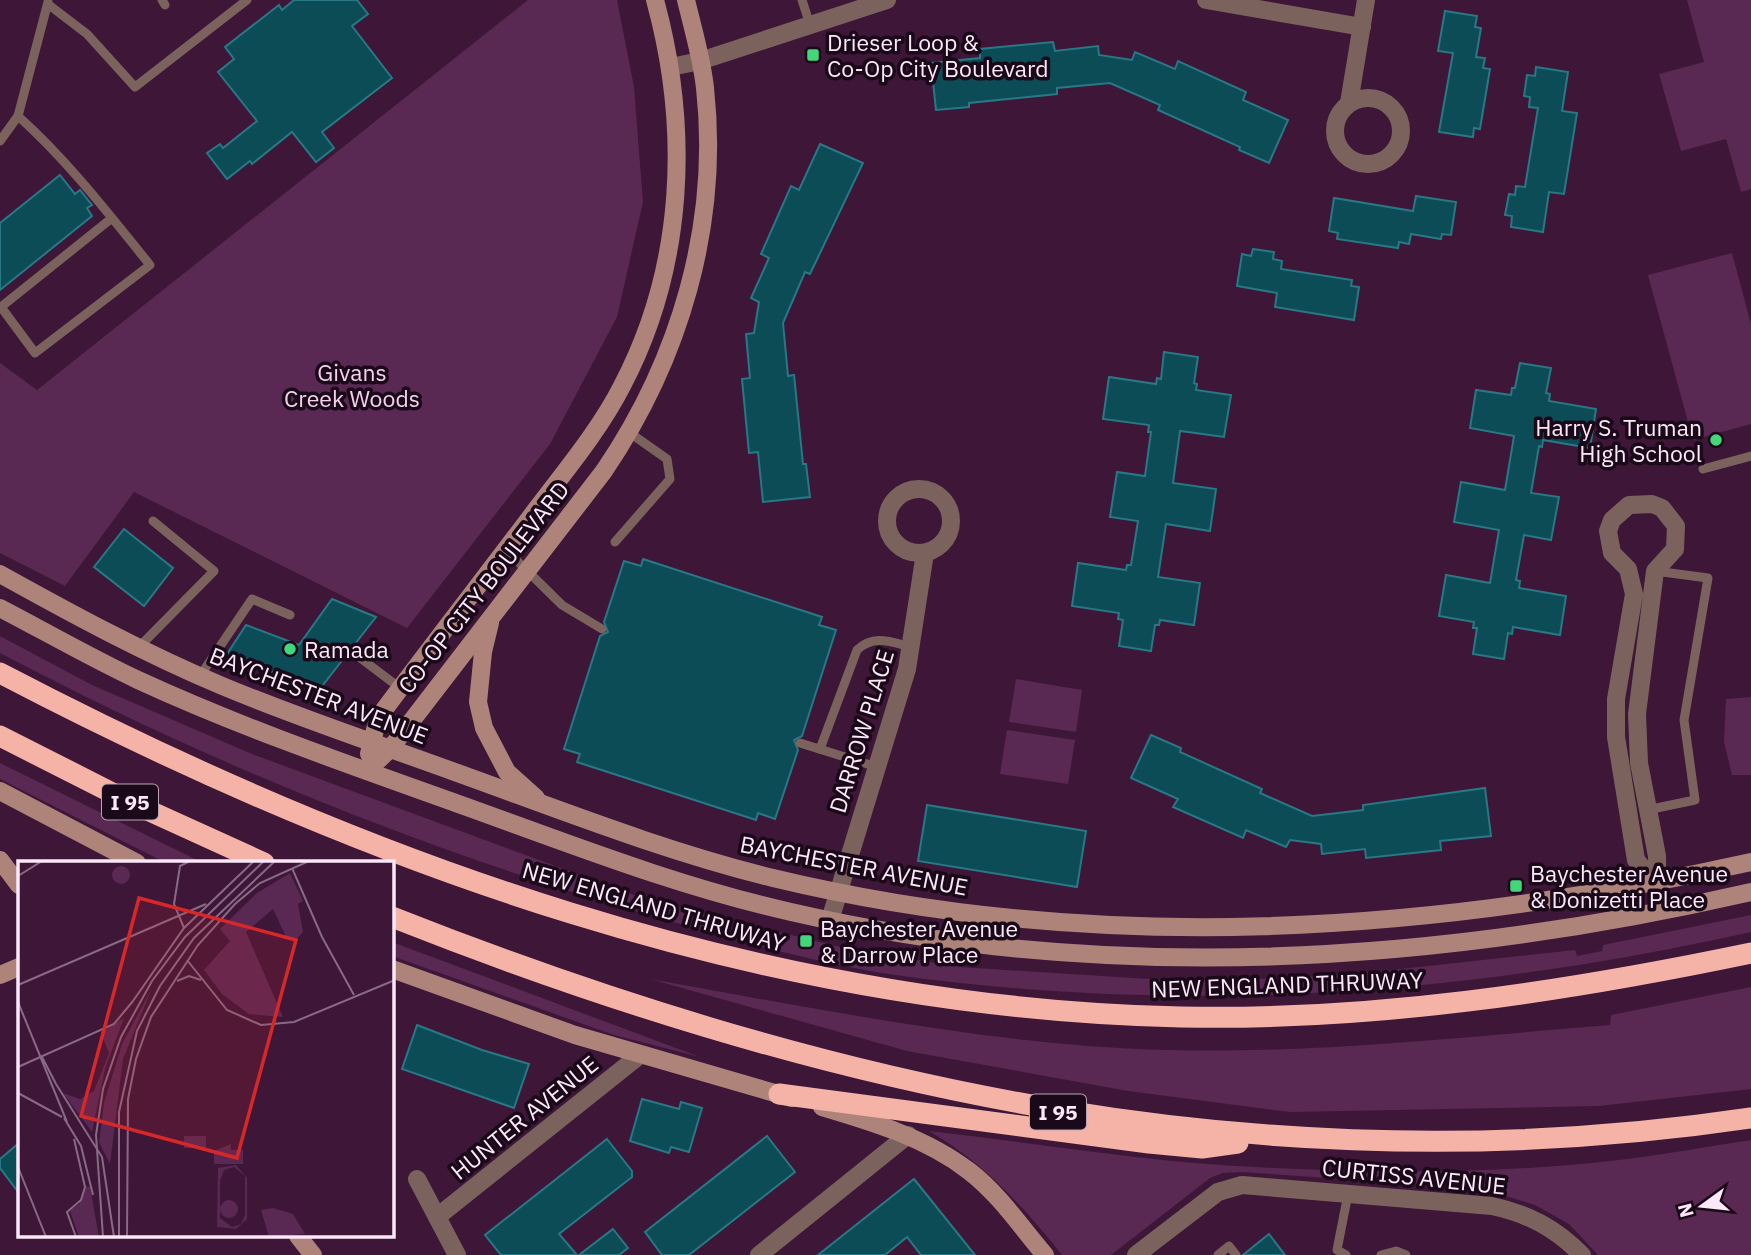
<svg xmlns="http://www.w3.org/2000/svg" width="1751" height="1255" font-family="'IBM Plex Sans',sans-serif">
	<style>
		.green { fill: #592953 }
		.building { fill: #0b4c57; stroke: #287886; stroke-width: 2 }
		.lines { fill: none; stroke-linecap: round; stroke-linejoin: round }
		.lane { stroke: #7c625d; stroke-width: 9 }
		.street { stroke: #7c625d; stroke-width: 18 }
		.secondary { stroke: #ad837a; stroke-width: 18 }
		.highway { stroke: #f4b3a6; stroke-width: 21 }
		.poi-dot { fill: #43d77b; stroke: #1a0918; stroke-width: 2.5 }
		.labels { text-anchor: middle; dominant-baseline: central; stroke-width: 7; stroke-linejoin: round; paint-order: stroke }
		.shield { fill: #1a0918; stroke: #b8a5b5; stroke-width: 2 }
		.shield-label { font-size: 21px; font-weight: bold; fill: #fce8f8 }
		.poi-label { font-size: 23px; fill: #fce8f8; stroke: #1a0918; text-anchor: start }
		.park-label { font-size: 23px; fill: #f5d1ee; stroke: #1a0918 }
		.street-label { font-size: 23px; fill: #fce8f8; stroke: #1a0918 }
		.inset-road { fill: none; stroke: #896a85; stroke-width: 2 }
		.view { fill: #d62828; fill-opacity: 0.15; stroke: #d62828; stroke-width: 3.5 }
		.inset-edge { fill: none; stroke: #fce8f8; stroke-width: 3.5 }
	</style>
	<rect width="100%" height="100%" fill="#3d1638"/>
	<g class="green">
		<polygon points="528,0 617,0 634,87 643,202 617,317 550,444 407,628 134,492 65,586 0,553 0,363 37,390"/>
		<polygon points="1687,0 1751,0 1751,189 1741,192 1726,139 1681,151 1659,74 1704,62"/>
		<polygon points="1732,253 1751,324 1751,424 1693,440 1648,275"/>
		<path d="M0,636L92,685L252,754L642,898L844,948L960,967L1180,981L1286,978L1383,971L1575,950L1577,956L1602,951L1603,945L1751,915V932C1472,994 1201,1014 917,978C823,966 732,939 642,913C419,848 205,761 0,653Z"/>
		<polygon points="1016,679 1082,690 1076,732 1009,722"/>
		<polygon points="1751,697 1751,775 1732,775 1724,742 1726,699"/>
		<polygon points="1007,730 1075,740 1068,784 1000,774"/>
		<polygon points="0,763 203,863 166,863 0,779"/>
		<polygon points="392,942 700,1057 614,1035 392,956"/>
		<path d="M650,979C795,1005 940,1034 1088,1046C1262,1060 1438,1039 1610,1025L1611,1015L1751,987V1089L1599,1106L1290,1112L1128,1091L907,1051Z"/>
		<path d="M929,1131C1037,1143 1146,1162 1255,1167C1372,1173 1493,1174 1610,1161C1657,1156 1704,1147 1751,1140V1255H1598L1569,1224L1535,1205L1483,1189L1242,1172L1223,1173L1210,1178L1111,1255H1062C1022,1205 984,1163 929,1131Z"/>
	</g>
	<g class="building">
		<polygon points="294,0 357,0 368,14 352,26 392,78 322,132 334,148 316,162 292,132 252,164 250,161 227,179 207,153 220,144 223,148 257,121 218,72 234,59 225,47 279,5 282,10"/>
		<polygon points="1445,11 1477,16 1475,27 1481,28 1476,57 1485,58 1483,68 1490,69 1480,129 1474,128 1473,137 1439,132 1453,53 1438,51"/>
		<polygon points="1053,42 1055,51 1098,46 1099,55 1132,60 1135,52 1175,69 1178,61 1246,92 1243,100 1288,120 1269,163 1239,150 1240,147 1158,110 1160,105 1110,83 1057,88 1057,94 969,103 969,107 936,110 931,63 980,58 980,49"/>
		<polygon points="1536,67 1568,72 1562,111 1577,113 1564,194 1549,192 1543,232 1511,227 1512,216 1505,215 1509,194 1515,195 1516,186 1525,187 1538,108 1529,107 1530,97 1524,96 1527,75 1535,76"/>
		<polygon points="820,144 863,163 810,274 805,272 783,323 788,376 794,375 803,464 806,464 810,497 763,502 758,452 749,453 742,379 750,378 746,334 754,333 759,302 751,298 769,258 761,254 791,186 799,190"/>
		<polygon points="60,175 75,194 80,190 92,205 87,208 92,216 0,290 0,223"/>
		<polygon points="1416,196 1456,202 1451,235 1442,234 1441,239 1411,234 1409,244 1399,242 1398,248 1337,239 1338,233 1329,231 1334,198 1413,211"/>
		<polygon points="1253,249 1274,252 1273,259 1282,261 1281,269 1352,280 1351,286 1359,287 1354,320 1275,307 1277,293 1237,286 1242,254 1251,256"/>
		<polygon points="1164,352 1198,357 1194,383 1197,384 1196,390 1231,395 1224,437 1180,431 1173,483 1216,489 1210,531 1166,524 1158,577 1200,583 1194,625 1160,620 1159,625 1155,625 1151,651 1119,646 1123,620 1118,619 1119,613 1072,606 1078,563 1126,570 1127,565 1131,565 1138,521 1110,517 1117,472 1145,476 1151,432 1148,432 1149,425 1103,419 1109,377 1156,384 1157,378 1161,379"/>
		<polygon points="1520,363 1551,368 1546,393 1550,394 1549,401 1596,409 1590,448 1543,440 1542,447 1539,446 1531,493 1559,497 1551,540 1524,535 1516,580 1520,581 1519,588 1566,596 1560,635 1513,627 1512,634 1508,633 1504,659 1473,654 1477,628 1473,628 1474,622 1439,616 1446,575 1490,583 1499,530 1454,522 1461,482 1505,490 1514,436 1470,428 1476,390 1511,395 1512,388 1515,388"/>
		<polygon points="124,529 173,568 144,606 94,567"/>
		<polygon points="643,559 822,617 819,625 836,630 802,736 794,740 798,750 775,819 758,813 756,820 577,762 580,754 564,749 600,636 608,632 604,622 624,561 641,566"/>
		<polygon points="332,599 376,617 319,690 227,654 246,625 299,645"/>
		<polygon points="1151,735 1181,748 1180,752 1262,789 1260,793 1312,816 1363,810 1363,805 1485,788 1491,836 1440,841 1441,850 1366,858 1365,849 1322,854 1321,844 1290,840 1286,847 1246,830 1243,838 1173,807 1178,799 1131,778"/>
		<polygon points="927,805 1086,831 1077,887 918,861"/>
		<polygon points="417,1025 482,1050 529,1064 514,1108 402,1069"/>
		<polygon points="642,1099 679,1109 681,1102 702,1108 689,1152 671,1147 669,1153 630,1141"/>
		<polygon points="767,1136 795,1172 689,1255 662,1255 645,1232"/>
		<polygon points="607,1139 632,1171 632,1177 559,1234 577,1255 501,1255 485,1235"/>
		<polygon points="19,1143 19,1193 0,1168 0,1159"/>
		<polygon points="914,1179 975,1255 921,1255 907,1237 885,1255 818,1255"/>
		<polygon points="613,1229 628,1248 619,1255 579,1255"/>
		<polygon points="1269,1234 1285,1255 1243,1255"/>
	</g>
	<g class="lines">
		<g class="lane">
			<polyline points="162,0 165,5"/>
			<polyline points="802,0 810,25"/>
			<polyline points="49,5 87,34 135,87 247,0"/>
			<path d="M18,116C68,161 108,213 150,265L35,353L1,307L112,218"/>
			<polyline points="0,141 18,116 48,2"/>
			<polyline points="1703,469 1751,456"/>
			<polyline points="615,542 670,479 667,459 630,433"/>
			<polyline points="506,550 562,605 602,629"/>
			<polyline points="138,648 214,571 153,521"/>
			<polyline points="359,657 400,688"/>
			<polyline points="200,676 252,599 290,615"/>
			<polyline points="800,743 877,767"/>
			<path d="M820,749L857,650C874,634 891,642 911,647"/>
			<polyline points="1647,810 1695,800 1684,720 1708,578 1655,571"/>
			<polyline points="1218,1255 1229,1246 1236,1255"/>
			<polyline points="1346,1255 1337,1250 1348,1194"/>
			<polyline points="1381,1255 1396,1251 1406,1255"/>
		</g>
		<g class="street">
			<polyline points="1206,0 1362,27"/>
			<polyline points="671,67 700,61 887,0"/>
			<circle cx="1368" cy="131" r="33"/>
			<polyline points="1349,103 1366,0"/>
			<circle cx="919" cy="521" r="32"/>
			<polyline points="1655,883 1636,860 1616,737 1616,699 1634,594 1628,569 1612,553 1608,531 1612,520 1629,505 1652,504 1662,508 1676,526 1675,549 1655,571 1637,714 1639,763 1657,856 1658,911"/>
			<polyline points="830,920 907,669 925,553"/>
			<polyline points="417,1179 457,1255"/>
			<polyline points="437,1217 640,1055"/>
			<polyline points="759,1255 908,1135"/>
			<path d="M1136,1255L1218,1192L1242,1185L1492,1206C1529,1214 1555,1228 1582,1255"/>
		</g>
		<g class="secondary">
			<path d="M0,574C72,614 144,653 220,685C296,717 375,743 452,771C558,809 663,851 773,878C1097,956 1428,934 1751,862"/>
			<path d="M0,608C46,632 91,658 138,680C240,727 347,764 453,802C565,842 675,886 791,912C1108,985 1436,964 1751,892"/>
			<polyline points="490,623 483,652 478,702 484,728 507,772 536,798"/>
			<path d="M369,754L378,718C430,648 483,580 535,511C565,471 599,431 622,386C685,266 690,128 655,0"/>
			<path d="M367,771L390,749L604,471C680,359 720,224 705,88C702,59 693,29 686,0"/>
			<polyline points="0,791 137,863"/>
			<polyline points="0,860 19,885"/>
			<polyline points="392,969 575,1035 792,1098"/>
			<polyline points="0,975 19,967"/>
			<path d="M822,1107C873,1122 926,1138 969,1171C999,1194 1021,1227 1045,1255"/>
			<polyline points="298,1236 313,1255"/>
		</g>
		<g class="highway">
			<path d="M0,673C365,864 765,1008 1181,1017C1372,1021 1564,992 1751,953"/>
			<polyline points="0,736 132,803 264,863"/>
			<path d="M392,917C834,1092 1275,1189 1751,1118"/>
			<polyline points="779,1094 1149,1143 1202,1148 1238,1143"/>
		</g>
	</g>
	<g class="poi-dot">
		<rect x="806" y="48" width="14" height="14" rx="3.5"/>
		<circle cx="1716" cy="440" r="7"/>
		<circle cx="290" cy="649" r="7"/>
		<rect x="1509" y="879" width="14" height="14" rx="3.5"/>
		<rect x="799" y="934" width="14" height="14" rx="3.5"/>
	</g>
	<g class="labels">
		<g class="shield">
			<rect x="102" y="784.5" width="56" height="35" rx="5"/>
			<rect x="1030" y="1094.5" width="56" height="35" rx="5"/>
		</g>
		<g class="shield-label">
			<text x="130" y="802">I 95</text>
			<text x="1058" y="1112">I 95</text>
		</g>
		<g class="poi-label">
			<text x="827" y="42">Drieser Loop &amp;<tspan x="827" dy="26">Co-Op City Boulevard</tspan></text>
			<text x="1702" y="427" text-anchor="end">Harry S. Truman<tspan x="1702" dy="26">High School</tspan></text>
			<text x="304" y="649">Ramada</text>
			<text x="1530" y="873">Baychester Avenue<tspan x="1530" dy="26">&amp; Donizetti Place</tspan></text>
			<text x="820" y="928">Baychester Avenue<tspan x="820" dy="26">&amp; Darrow Place</tspan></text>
		</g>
		<g class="park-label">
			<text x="352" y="372">Givans<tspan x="352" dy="26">Creek Woods</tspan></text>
		</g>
		<g class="street-label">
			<text transform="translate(483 587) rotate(-52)">CO-OP CITY BOULEVARD</text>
			<text transform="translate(319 695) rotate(21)">BAYCHESTER AVENUE</text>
			<text transform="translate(861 731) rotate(-73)">DARROW PLACE</text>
			<text transform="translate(854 865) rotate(11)">BAYCHESTER AVENUE</text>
			<text transform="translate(654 906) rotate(16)">NEW ENGLAND THRUWAY</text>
			<text transform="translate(1287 984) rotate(-2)">NEW ENGLAND THRUWAY</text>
			<text transform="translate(524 1117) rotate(-39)">HUNTER AVENUE</text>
			<text transform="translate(1414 1176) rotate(6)">CURTISS AVENUE</text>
		</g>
	</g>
	<g transform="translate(18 861)">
		<rect width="376" height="376" fill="#3d1638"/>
		<path d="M94 14a9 9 0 1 1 18 0a9 9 0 1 1-18 0ZM272,12L285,40L280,43L285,71L277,80L268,76L255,48L228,71L265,156L231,153L204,133L186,109L212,80L202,68L239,32ZM134,127L105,198L92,303L81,281L86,242L104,183ZM106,157L87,208L74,271L45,232L62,238L76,230L91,192L83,172ZM166,275H188V287H166ZM213,283V289H225V303H196V290ZM218,304L229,317V358L218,368L199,366L200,307ZM216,306L227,315V354L223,363L214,366L202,357V320L206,309ZM68,325L72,326L81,376H61L52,350L61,343ZM202 348a9 9 0 1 1 18 0a9 9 0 1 1-18 0ZM255,347L275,353L287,373L251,376L243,349Z" fill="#592953" fill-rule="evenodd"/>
		<path class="inset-road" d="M274,7L304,76L336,134M0,15L24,0M166,67L156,43L162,5L172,0M169,99L209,149L243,164L276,161L377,119M159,120L171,115L183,119M0,124L188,43M115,140L166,67L236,0M0,141L49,261M24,196L38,223M0,206L96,163L115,140M38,223L84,296L96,376M0,232L44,256M46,257L63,285L75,334M56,278L67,326L63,339L49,351L58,376M0,306L28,376M85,376L78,274L85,228L103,176L134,120L167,76L246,0M101,376V251L119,170L142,125L176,77L257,0M109,376L110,238L118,198L133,156L180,84L217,43L242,22L291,0"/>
		<path class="view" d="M121,37L278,79L219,297L63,255Z"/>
		<rect width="376" height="376" class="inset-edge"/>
	</g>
	<g transform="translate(1702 1206) rotate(255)" stroke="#1a0918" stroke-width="5" paint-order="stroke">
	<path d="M0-5L12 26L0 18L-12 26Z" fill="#fce8f8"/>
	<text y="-10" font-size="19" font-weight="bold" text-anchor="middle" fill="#fce8f8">N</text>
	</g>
</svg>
